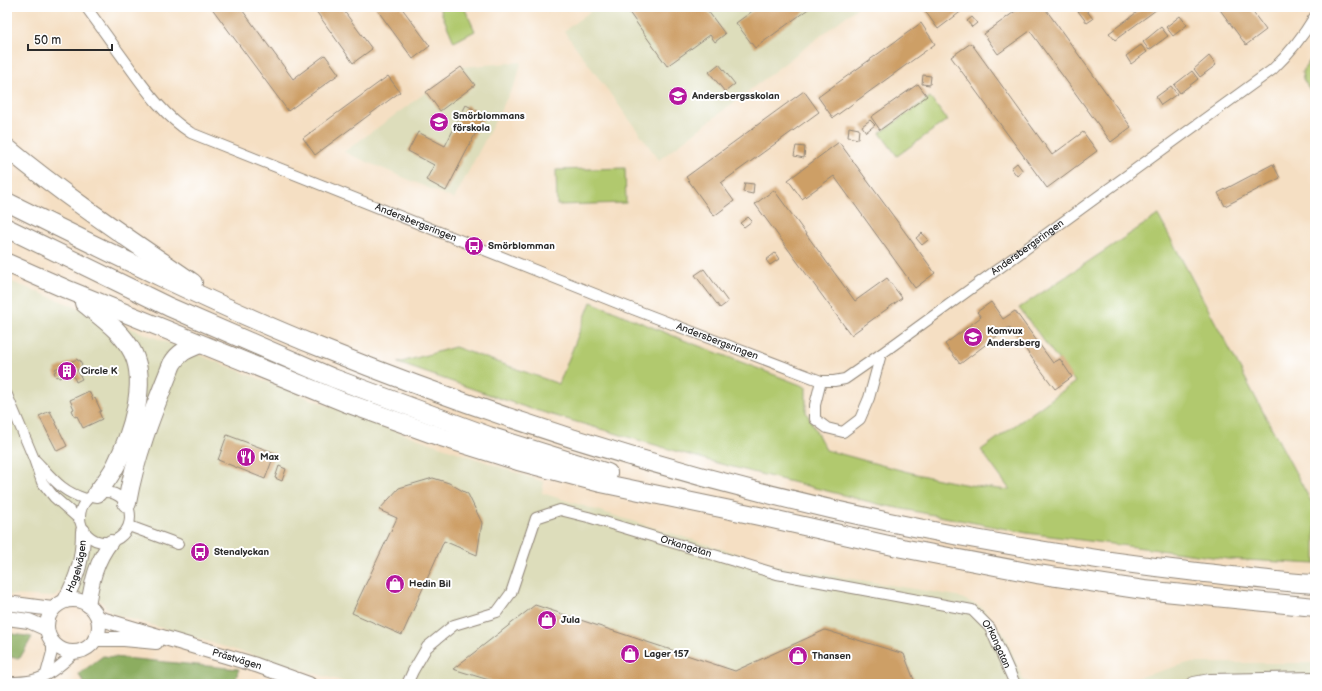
<svg xmlns="http://www.w3.org/2000/svg" width="1322" height="691" font-family="'Balsamiq Sans',sans-serif">
	<style>
		.built { fill: #ddb }
		.green { fill: #b1c96e; stroke: #6e7a4c }
		.forest { fill: #8cad61; stroke: #5c6c46 }
		.building { fill: #cd9f66 }
		.lines { fill: none; stroke-linecap: round; stroke-linejoin: round }
		.street-casing { stroke: #908577; stroke-width: 12 }
		.secondary-casing { stroke: #908577; stroke-width: 16 }
		.highway-casing { stroke: #908577; stroke-width: 20 }
		.street { stroke: #fff; stroke-width: 10 }
		.secondary { stroke: #fff; stroke-width: 14 }
		.highway { stroke: #fff; stroke-width: 18 }
		.labels { text-anchor: middle; dominant-baseline: central; stroke-width: 4; stroke-linejoin: round; paint-order: stroke }
		.poi-label { font-size: 10px; font-weight: bold; fill: #2b2b2b; stroke: #fff; text-anchor: start }
		.street-label { font-size: 10px; fill: #2b2b2b; stroke: #fff }
	</style>
	<rect width="100%" height="100%" fill="#fff"/>
	<filter id="ink" filterUnits="userSpaceOnUse"><feTurbulence type="fractalNoise" baseFrequency=".025" numOctaves="2"/><feDisplacementMap in="SourceGraphic" scale="8" xChannelSelector="R" yChannelSelector="G"/><feConvolveMatrix kernelMatrix="1 2 1 2 8 2 1 2 1" color-interpolation-filters="sRGB"/></filter>
	<filter id="wash" filterUnits="userSpaceOnUse"><feTurbulence type="fractalNoise" baseFrequency=".012" numOctaves="4" result="noise"/><feDisplacementMap in="SourceGraphic" scale="16" xChannelSelector="R" yChannelSelector="G"/><feGaussianBlur stdDeviation="0.9" result="paint"/><feColorMatrix in="noise" values="0 0 0 0 0 0 0 0 0 0 0 0 0 0 0 0 0 1.4 0 .05"/><feComposite in="paint" operator="in"/></filter>
	<g filter="url(#wash)">
		<rect width="100%" height="100%" fill="#f5dfc3"/>
		<g class="built">
			<polygon points="596,7 858,7 659,160 564,31"/>
			<polygon points="521,62 517,79 454,199 344,152 461,67"/>
			<polygon points="7,280 207,358 372,423 544,482 542,493 780,567 957,596 981,607 1005,635 1023,680 1033,684 351,684 111,613 99,599 64,590 55,597 7,595"/>
			<polygon points="1188,663 1315,663 1315,684 1116,684"/>
		</g>
		<g class="green">
			<polygon points="439,7 464,7 475,31 454,42"/>
			<polygon points="1315,53 1315,98 1303,79 1302,72"/>
			<polygon points="930,97 947,120 897,156 880,133"/>
			<polygon points="625,168 626,203 557,205 556,170"/>
			<path d="M1158,215L1315,509V564L1228,559L1027,533L882,505L717,463L525,407L398,363L455,347L559,384L591,302L681,339L806,387V412L826,450C886,466 947,485 1010,490L981,450L1075,382L1019,308Z"/>
		</g>
		<g class="forest">
			<polygon points="7,633 32,637 20,658 7,657"/>
			<polygon points="103,656 239,669 234,684 84,684 79,674"/>
		</g>
		<g id="blocks">
			<g class="building">
				<polygon points="211,7 240,7 293,79 325,55 339,74 288,111"/>
				<polygon points="313,7 341,7 372,49 353,63"/>
				<polygon points="375,7 401,7 430,46 413,59"/>
				<polygon points="627,7 705,7 725,34 715,42 710,35 667,66 626,8"/>
				<polygon points="758,7 811,7 755,48 736,23"/>
				<polygon points="924,7 967,7 938,29 923,8"/>
				<polygon points="1021,7 1044,7 1131,127 1111,142 1030,31 998,54 984,34"/>
				<polygon points="1084,7 1093,19 1087,23 1078,11"/>
				<polygon points="1144,7 1160,7 1115,40 1109,33"/>
				<polygon points="1218,7 1249,7 1266,30 1246,45"/>
				<polygon points="1180,16 1187,25 1173,36 1166,27"/>
				<polygon points="972,17 977,23 972,27 967,21"/>
				<polygon points="921,23 935,44 833,118 818,97"/>
				<polygon points="1161,27 1168,36 1149,50 1143,42"/>
				<polygon points="971,43 1052,155 1083,132 1097,151 1047,188 951,57"/>
				<polygon points="1141,45 1147,52 1131,64 1126,56"/>
				<polygon points="1209,56 1216,65 1200,77 1194,69"/>
				<polygon points="719,64 735,84 725,92 709,72"/>
				<polygon points="461,67 475,85 440,111 426,92"/>
				<polygon points="1192,71 1198,79 1180,93 1174,85"/>
				<polygon points="923,75 931,76 930,85 922,84"/>
				<polygon points="388,76 400,92 315,155 303,138"/>
				<polygon points="918,84 927,96 880,130 871,117"/>
				<polygon points="1171,86 1177,94 1161,105 1156,97"/>
				<polygon points="804,91 819,112 721,183 734,201 714,216 686,177"/>
				<polygon points="466,105 485,115 446,191 426,180 434,165 408,151 418,132 445,146"/>
				<polygon points="870,120 875,125 866,132 862,126"/>
				<polygon points="849,127 859,129 858,139 848,137"/>
				<polygon points="839,142 935,273 915,288 834,176 802,199 788,180"/>
				<polygon points="796,146 805,147 804,158 794,156"/>
				<polygon points="1017,163 1023,171 1017,176 1011,168"/>
				<polygon points="1273,164 1280,178 1225,206 1218,193"/>
				<polygon points="745,183 754,184 753,194 743,192"/>
				<polygon points="774,190 855,301 887,278 902,298 851,335 755,204"/>
				<polygon points="748,217 752,221 744,227 740,223"/>
				<polygon points="922,233 928,240 922,245 916,238"/>
				<polygon points="775,253 779,259 770,265 766,260"/>
				<polygon points="704,269 728,302 720,308 695,275"/>
				<polygon points="991,302 1003,319 1015,311 1053,363 1060,359 1072,377 1055,389 1009,327 960,364 945,344 981,317 977,312"/>
				<polygon points="77,359 78,361 80,360 82,365 81,366 82,368 77,370 82,379 76,382 72,372 59,378 58,376 56,377 54,372 56,371 55,369"/>
				<polygon points="89,391 93,400 95,398 101,411 99,412 102,419 83,428 77,416 75,417 72,410 74,409 70,400"/>
				<polygon points="50,411 67,446 57,451 39,416"/>
				<polygon points="227,435 275,453 265,479 218,460"/>
				<polygon points="279,466 286,469 282,481 275,478"/>
				<polygon points="433,478 449,483 468,494 482,523 477,555 444,541 402,635 352,613 397,518 379,510 399,488"/>
				<polygon points="535,605 735,671 825,630 904,654 914,680 906,684 502,684 453,669"/>
			</g>
		</g>
	</g>
	<g filter="url(#ink)">
		<use href="#blocks" fill-opacity="0" stroke="#908577" stroke-width="1"/>
		<g class="lines">
			<defs>
				<g id="street">
					<path id="s1" d="M86,7C100,26 114,46 128,65C146,90 164,116 191,133L625,306L821,381H834L845,379L881,354L1272,70C1289,54 1303,36 1315,16"/>
					<polyline points="821,381 815,405 815,419 827,428 843,432 860,419 869,398 881,354"/>
					<polyline points="7,395 34,459 42,482 54,497 79,519"/>
					<path d="M36,461C53,479 62,492 86,499"/>
					<circle cx="105" cy="517" r="25"/>
					<polyline points="129,526 178,544"/>
					<polyline points="46,674 52,652 52,642"/>
					<path d="M7,682C15,682 25,682 33,680C48,677 65,662 75,652"/>
					<path id="s2" d="M407,684L413,671L427,647L454,625L497,612L511,593L536,518L560,510L588,517L777,574L972,610L990,628L1015,684"/>
				</g>
				<g id="secondary">
					<circle cx="73" cy="626" r="26"/>
					<path id="s3" d="M65,600C78,576 83,558 83,531"/>
					<polyline points="7,603 52,609"/>
					<path d="M88,605C92,581 96,561 111,542"/>
					<polyline points="7,618 29,621 47,629"/>
					<path id="s4" d="M98,618L256,665L309,684"/>
					<polyline points="95,639 124,639 156,642"/>
					<polyline points="1194,684 1210,681 1315,679"/>
				</g>
				<g id="highway">
					<path d="M7,148C66,197 129,239 193,283"/>
					<path d="M7,202C110,253 213,304 319,347C603,462 901,539 1205,573C1242,577 1278,582 1315,584"/>
					<polyline points="7,228 169,307 333,378 489,436 608,473"/>
					<polyline points="7,263 66,289 344,402 441,437 518,461 601,483 759,516 902,548 1037,574 1144,590 1315,607"/>
					<path d="M84,303C102,318 123,332 133,353C148,384 131,435 116,465C111,475 104,484 97,493"/>
					<path d="M127,503C135,455 154,409 172,364C179,352 187,349 200,344"/>
				</g>
			</defs>
			<use href="#street" class="street-casing"/>
			<use href="#secondary" class="secondary-casing"/>
			<use href="#highway" class="highway-casing"/>
			<use href="#street" class="street"/>
			<use href="#secondary" class="secondary"/>
			<use href="#highway" class="highway"/>
		</g>
	</g>
	<defs>
		<symbol id="school-disc" viewBox="-11 -11 22 22"><circle r="9.5" fill="#b5179e" stroke="#fff"/><path d="M0-5L7-2L0 1L-7-2ZM-4 1L0 2.5L4 1V4Q0 6-4 4Z" fill="#fff"/></symbol>
		<symbol id="bus-disc" viewBox="-11 -11 22 22"><circle r="9.5" fill="#b5179e" stroke="#fff"/><path d="M-5-6H5V4H4V6H2V4H-2V6H-4V4H-5ZM-3.5-4V0h7V-4ZM-3.5 1.2v1.5H-2V1.2ZM2 1.2v1.5H3.5V1.2Z" fill="#fff"/></symbol>
		<symbol id="building-disc" viewBox="-11 -11 22 22"><circle r="9.5" fill="#b5179e" stroke="#fff"/><path d="M-4-6H4V6H1V3H-1V6H-4ZM-2.5-4.3h1.7v1.8h-1.7ZM.8-4.3h1.7v1.8H.8ZM-2.5-1h1.7V.8h-1.7ZM.8-1h1.7V.8H.8Z" fill="#fff"/></symbol>
		<symbol id="restaurant-disc" viewBox="-11 -11 22 22"><circle r="9.5" fill="#b5179e" stroke="#fff"/><path d="M-5-6h1v4h1v-4h1v4h1v-4h1v5L-1.5 .5V6h-2V.5L-5-1ZM5-6V6H3V1.5H1.5Q1.5-4 5-6Z" fill="#fff"/></symbol>
		<symbol id="shop-disc" viewBox="-11 -11 22 22"><circle r="9.5" fill="#b5179e" stroke="#fff"/><path d="M-5-2.5h2.3a2.7 3.5 0 0 1 5.4 0H5L5.5 6h-11ZM-1.5-2.5h3a1.5 2.3 0 0 0-3 0Z" fill="#fff"/></symbol>
	</defs>
	<g fill-rule="evenodd">
		<use href="#school-disc" x="667" y="85" width="22" height="22"/>
		<use href="#school-disc" x="428" y="111" width="22" height="22"/>
		<use href="#bus-disc" x="463" y="235" width="22" height="22"/>
		<use href="#school-disc" x="962" y="326" width="22" height="22"/>
		<use href="#building-disc" x="56" y="360" width="22" height="22"/>
		<use href="#restaurant-disc" x="235" y="446" width="22" height="22"/>
		<use href="#bus-disc" x="189" y="541" width="22" height="22"/>
		<use href="#shop-disc" x="384" y="573" width="22" height="22"/>
		<use href="#shop-disc" x="536" y="609" width="22" height="22"/>
		<use href="#shop-disc" x="619" y="643" width="22" height="22"/>
		<use href="#shop-disc" x="787" y="645" width="22" height="22"/>
	</g>
	<g class="labels">
		<g class="poi-label">
			<text x="692" y="96">Andersbergsskolan</text>
			<text x="453" y="116">Smörblommans<tspan x="453" dy="12">förskola</tspan></text>
			<text x="488" y="246">Smörblomman</text>
			<text x="987" y="331">Komvux<tspan x="987" dy="12">Andersberg</tspan></text>
			<text x="81" y="371">Circle K</text>
			<text x="260" y="457">Max</text>
			<text x="214" y="552">Stenalyckan</text>
			<text x="409" y="584">Hedin Bil</text>
			<text x="561" y="620">Jula</text>
			<text x="644" y="654">Lager 157</text>
			<text x="812" y="656">Thansen</text>
		</g>
		<g class="street-label">
			<text stroke="none"><textPath href="#s1" startOffset="407">Andersbergsringen</textPath></text>
			<text stroke="none"><textPath href="#s1" startOffset="1091">Andersbergsringen</textPath></text>
			<text stroke="none"><textPath href="#s1" startOffset="731">Andersbergsringen</textPath></text>
			<text stroke="none"><textPath href="#s2" startOffset="381">Orkangatan</textPath></text>
			<text stroke="none"><textPath href="#s3" startOffset="36">Hagelvägen</textPath></text>
			<text stroke="none"><textPath href="#s2" startOffset="717">Orkangatan</textPath></text>
			<text stroke="none"><textPath href="#s4" startOffset="145">Prästvägen</textPath></text>
		</g>
	</g>
	<rect width="1322" height="691" fill="none" stroke="#fff" stroke-width="24"/>
	<path d="M28 44v6h84v-6" fill="none" stroke="#2b2b2b" stroke-width="2"/>
	<text x="34" y="44" font-size="12" fill="#2b2b2b" stroke="#ffffff" stroke-width="3" paint-order="stroke">50 m</text>
</svg>
